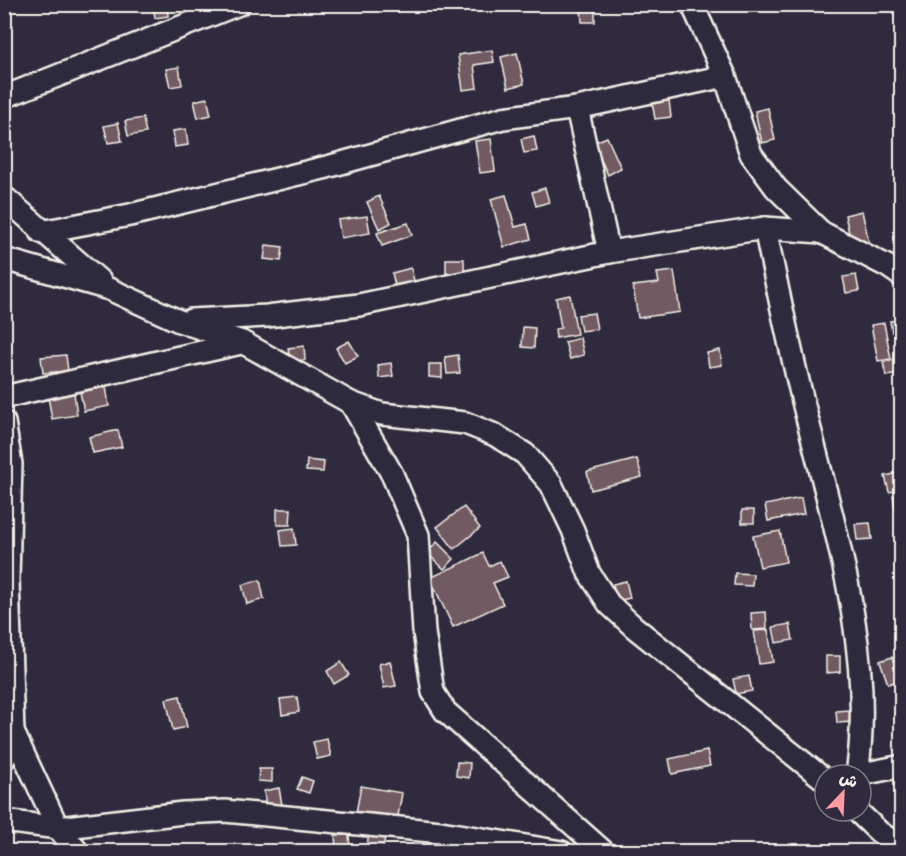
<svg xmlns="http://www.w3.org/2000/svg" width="906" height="856" font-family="'Comic Neue','Playpen Sans Arabic',sans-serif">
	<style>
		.building { fill: #725a62; stroke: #f4f1e8; stroke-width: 1.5 }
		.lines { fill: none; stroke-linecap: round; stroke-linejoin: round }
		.street-casing { stroke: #f4f1e8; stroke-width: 26 }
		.street { stroke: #2f2a3d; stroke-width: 21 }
	</style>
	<rect width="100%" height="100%" fill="#2f2a3d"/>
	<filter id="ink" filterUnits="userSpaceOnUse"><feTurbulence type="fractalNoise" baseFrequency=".0167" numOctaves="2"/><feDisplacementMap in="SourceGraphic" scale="12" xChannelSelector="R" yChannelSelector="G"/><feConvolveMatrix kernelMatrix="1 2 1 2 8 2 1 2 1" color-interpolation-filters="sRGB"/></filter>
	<g filter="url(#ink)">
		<g class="building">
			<polygon points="153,4 167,4 168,16 155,18"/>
			<polygon points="581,8 595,8 595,22 582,22"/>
			<polygon points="492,50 494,62 474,65 477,88 463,90 458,55"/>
			<polygon points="517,53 524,84 508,88 501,57"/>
			<polygon points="179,67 182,85 170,87 166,69"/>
			<polygon points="207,98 211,115 198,118 194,101"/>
			<polygon points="669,100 671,117 655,119 652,102"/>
			<polygon points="768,108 775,140 762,143 755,111"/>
			<polygon points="143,118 146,133 128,136 125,121"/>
			<polygon points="118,123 122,141 108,143 104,126"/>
			<polygon points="186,129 188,145 175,147 173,131"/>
			<polygon points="534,136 537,151 524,153 521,139"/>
			<polygon points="607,137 621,168 608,175 593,143"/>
			<polygon points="491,139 495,171 480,173 475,141"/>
			<polygon points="545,188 549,202 536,206 532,192"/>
			<polygon points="506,195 515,227 527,224 531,239 504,247 491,199"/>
			<polygon points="379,196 391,223 379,229 367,202"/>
			<polygon points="862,211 872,256 855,260 845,215"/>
			<polygon points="367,216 370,233 341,238 338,220"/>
			<polygon points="408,223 412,235 382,246 377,233"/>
			<polygon points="266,245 283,247 281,261 264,259"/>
			<rect x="446" y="259" width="18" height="14"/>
			<polygon points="411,268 415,285 396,289 392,273"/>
			<polygon points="674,271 680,312 638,318 633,286 659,283 657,273"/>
			<polygon points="856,275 859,291 846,293 843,277"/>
			<polygon points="570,295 577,334 556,338 555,329 561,328 556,298"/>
			<polygon points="594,313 597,329 581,331 578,315"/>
			<polygon points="902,320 902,331 892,332 890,321"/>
			<polygon points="884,323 891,359 878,361 871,325"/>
			<polygon points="523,327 535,328 534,348 522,347"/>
			<polygon points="580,338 584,355 570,359 565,342"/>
			<polygon points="349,341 358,356 345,363 336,348"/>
			<polygon points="304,346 305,360 290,361 288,348"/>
			<polygon points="720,350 722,365 709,367 707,353"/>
			<polygon points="66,355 68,371 43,373 41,357"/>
			<polygon points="458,355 460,373 447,374 445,357"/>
			<polygon points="897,359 900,374 886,376 883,362"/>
			<polygon points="391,363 393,376 379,378 378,365"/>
			<polygon points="429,364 442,364 442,378 429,377"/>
			<polygon points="106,387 109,406 84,411 80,392"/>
			<polygon points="74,393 77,415 52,419 48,397"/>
			<polygon points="118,430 122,447 93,453 89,437"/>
			<polygon points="637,459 642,477 591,490 587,472"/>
			<polygon points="307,460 324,462 323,472 306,471"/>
			<polygon points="899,473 902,490 889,492 885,476"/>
			<polygon points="902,495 902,519 897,519 893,496"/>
			<polygon points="801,498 804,514 768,521 765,505"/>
			<polygon points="464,507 480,528 454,549 437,527"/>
			<polygon points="277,509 291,509 290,525 277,525"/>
			<rect x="742" y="510" width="12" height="13"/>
			<polygon points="870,523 872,539 857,540 855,524"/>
			<polygon points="294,528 296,545 282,546 280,530"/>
			<polygon points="780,531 786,562 760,567 753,536"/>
			<polygon points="437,542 454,559 444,569 427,553"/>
			<polygon points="483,553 489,566 500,561 508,577 493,583 503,604 453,627 430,578"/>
			<polygon points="735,573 753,574 752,586 734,585"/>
			<polygon points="260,580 264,599 247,604 242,585"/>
			<polygon points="626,581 630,598 617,601 613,584"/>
			<polygon points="766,612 767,629 752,630 751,613"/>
			<polygon points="790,624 793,640 776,643 773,627"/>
			<polygon points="768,630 773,662 759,664 754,631"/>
			<polygon points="826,656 840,656 840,672 826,673"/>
			<polygon points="892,657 900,680 888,684 880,661"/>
			<polygon points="390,661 396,686 384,688 379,664"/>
			<polygon points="341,662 349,675 334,684 327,671"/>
			<polygon points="749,676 752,691 736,694 733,679"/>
			<polygon points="180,696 187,727 173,730 166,699"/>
			<polygon points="297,697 299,712 282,715 280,699"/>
			<polygon points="850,710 852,722 837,723 836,711"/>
			<polygon points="327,739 331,756 317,759 313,742"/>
			<polygon points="707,751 710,766 672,774 669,759"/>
			<polygon points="457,762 470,763 469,778 456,776"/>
			<polygon points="259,769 272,769 272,782 258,781"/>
			<polygon points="302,777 313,781 309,793 297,789"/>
			<polygon points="361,786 402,793 395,833 386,832 382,852 366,852 371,820 355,818"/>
			<polygon points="279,788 282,805 266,808 264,791"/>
			<polygon points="335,835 349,835 350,849 336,850"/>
		</g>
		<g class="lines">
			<defs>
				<g id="street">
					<polyline points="692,4 725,76 751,154 776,188 821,232 889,267 902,276"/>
					<polyline points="4,97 239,4"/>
					<polyline points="577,108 609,252"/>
					<polyline points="4,197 101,282"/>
					<path d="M765,228C779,297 793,365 811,433C839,545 874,659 857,775"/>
					<polyline points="41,232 130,215 327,167 503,118 577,108 725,76"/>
					<polyline points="4,259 109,289 179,321 242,342 351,403 382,414 465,423 495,435 525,454 551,484 573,530 589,573 609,604 634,627 825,780"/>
					<polyline points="191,320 267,316 359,305 609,252 765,228 821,232"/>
					<polyline points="4,397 241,343"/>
					<polyline points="351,403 392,474 418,535 424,632 433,692 445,711 604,852"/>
					<polyline points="4,422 11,464 8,579 13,732 58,828 78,852"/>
					<polyline points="4,759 13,732"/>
					<polyline points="857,775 902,766"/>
					<polyline points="857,811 879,832 902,848"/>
					<polyline points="4,821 58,828 183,813 225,811 441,832 562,852"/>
				</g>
			</defs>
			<use href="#street" class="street-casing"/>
			<use href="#street" class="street"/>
		</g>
	</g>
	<rect width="906" height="856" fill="none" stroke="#2f2a3d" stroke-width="24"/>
	<rect x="12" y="12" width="882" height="832" fill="none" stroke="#f4f1e8" stroke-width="2" filter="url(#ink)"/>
	<g transform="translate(843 793) rotate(23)"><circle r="28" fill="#2f2a3d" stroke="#7e7a81" stroke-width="1.5"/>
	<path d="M0-4.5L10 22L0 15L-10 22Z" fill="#ff9aa2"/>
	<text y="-9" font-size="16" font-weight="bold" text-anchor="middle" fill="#f4f1e8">ش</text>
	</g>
</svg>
